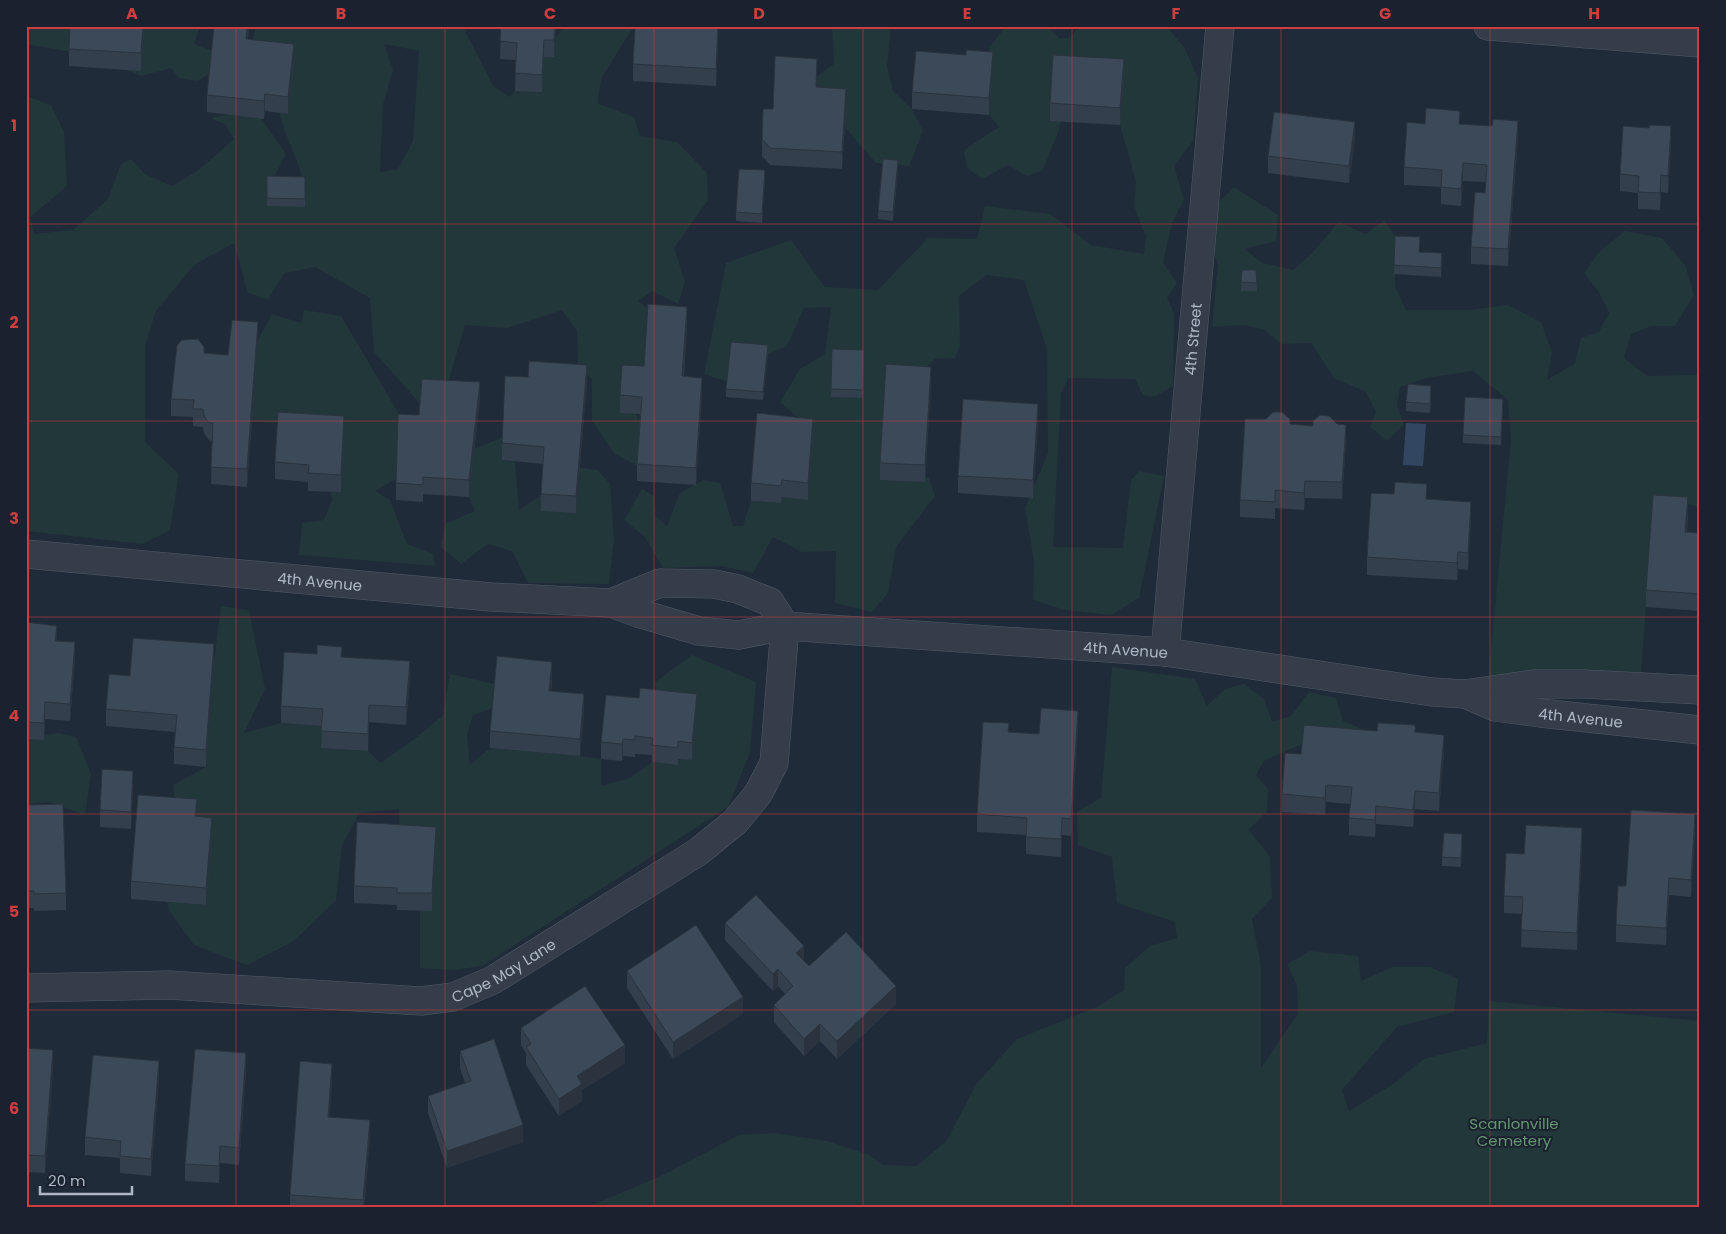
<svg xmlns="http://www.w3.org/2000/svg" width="1726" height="1234" font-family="Poppins,sans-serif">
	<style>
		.green { fill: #22373a; fill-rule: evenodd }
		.water { fill: #334661 }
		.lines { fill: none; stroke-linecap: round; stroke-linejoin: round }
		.minor-casing { stroke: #515a67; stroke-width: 29 }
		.minor { stroke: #343d49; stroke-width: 28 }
		.wall { fill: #343f4d }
		.shaded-wall { fill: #2a333e }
		.building { fill: #3c4959; stroke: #2a333e }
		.grid { fill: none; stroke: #d03d40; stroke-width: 1; stroke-opacity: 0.55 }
		.labels { text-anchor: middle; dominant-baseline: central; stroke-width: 4; stroke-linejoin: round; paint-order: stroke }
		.street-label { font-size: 15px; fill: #aeb7c6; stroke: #19222e }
		.park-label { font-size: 15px; fill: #659771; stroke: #19222e }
		.neatline { fill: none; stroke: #d03d40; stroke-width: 2 }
		.grid-label { font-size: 16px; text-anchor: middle; font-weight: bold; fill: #d03d40 }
	</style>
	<rect width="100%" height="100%" fill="#202b39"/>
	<g class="green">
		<polygon points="26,26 200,26 194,44 213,51 216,68 198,81 179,78 171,68 141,76 101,57 26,44"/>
		<path d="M256,26H460L464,29L494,87L510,97L562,29L561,26H634L602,77L597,103L634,117L640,136L677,142L707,173L708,200L674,248L685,282L678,304L652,291L638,301L657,315V357L635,374L633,406L651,454L638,466L614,453L592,421V379L578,367L577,331L562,310L507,328L465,325L447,386L433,418L374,352L370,298L315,267L284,273L268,300L248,293L234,243L194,265L156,311L145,346V442L179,474L170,530L143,544L26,531V96L51,105L64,132L67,186L30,217L34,234L73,230L108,199L121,164L131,159L145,174L172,186L200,169L234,139L225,124L210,118L254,108L286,154L272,181L304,207C308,174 290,151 281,119C278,108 278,84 273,74C268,65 258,56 251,48ZM384,44L419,51L413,141L398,169L380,172L383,104L393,70Z"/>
		<polygon points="832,26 891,26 887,66 893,91 912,109 923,131 909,166 876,163 844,126 816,105 817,76 834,64"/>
		<polygon points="1006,26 1047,26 1060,39 1071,37 1080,26 1166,26 1184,47 1198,78 1193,141 1174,166 1184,200 1172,223 1163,262 1177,283 1167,298 1174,313 1173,386 1154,397 1143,395 1135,379 1068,378 1061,393 1053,547 1123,548 1131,480 1139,471 1164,476 1139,598 1111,615 1065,610 1033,600 1034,561 1025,508 1048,453 1047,349 1024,280 986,275 959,296 960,346 955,358 935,359 910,383 887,463 929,478 935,496 896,547 888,593 872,612 835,603 836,551 802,552 773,537 753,573 721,566 663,568 645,537 624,520 642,489 654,496 656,517 667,526 680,493 703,480 720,483 733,526 743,526 751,501 781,503 805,424 780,402 800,369 825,354 831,307 804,308 787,346 768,354 732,383 704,374 726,263 791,240 825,287 878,290 928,238 977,239 985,206 1050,214 1091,245 1144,254 1146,237 1134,206 1136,181 1120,125 1086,75 1067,99 1058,132 1043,170 1027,176 1008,165 982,179 967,168 964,150 999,127 989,115 993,70 989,48"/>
		<path d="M1234,187L1278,215L1276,241L1244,249L1263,263L1293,270L1311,254L1339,222L1366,234L1384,220L1395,236V286L1406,310H1469L1508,305L1541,322L1552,352L1547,380L1575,363L1581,338L1599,332L1609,313L1599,292L1584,273L1598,253L1625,231L1662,238L1685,265L1694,295L1675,326H1651L1631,334L1624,358L1647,376L1696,375L1700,373V509C1688,498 1667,509 1653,512L1641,673L1613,682L1488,680L1511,440L1508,400L1473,371L1426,378L1400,387L1397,406L1404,424L1387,441L1370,427L1376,412L1366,392L1334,378L1311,343L1281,344L1265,330L1244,325L1212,327L1218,263L1211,248L1214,207Z"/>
		<polygon points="304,310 341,316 405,424 396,479 375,491 390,500 407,544 433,554 435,566 299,555 302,523 324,520 332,500 323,453 303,424 251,422 258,340 272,314 301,323"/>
		<polygon points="503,437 502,460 515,462 519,510 542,495 578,496 580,468 598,470 610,484 614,539 609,584 528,583 512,551 488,544 461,564 441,547 445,524 475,511 469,497 474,449"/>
		<polygon points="221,606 249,610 265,689 244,733 281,723 323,726 322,748 368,751 380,763 417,737 443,715 450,674 495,684 493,708 473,715 467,735 470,765 490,748 580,756 601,759 601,786 630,778 652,762 677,765 678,759 692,760 664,708 654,683 692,655 756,682 750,753 728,807 482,966 454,970 420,968 420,911 432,910 400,842 399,809 359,813 342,846 336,900 294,941 247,965 194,945 169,910 167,902 206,905 212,825 175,803 173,785 206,767 214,662"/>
		<polygon points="1112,667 1195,679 1207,706 1225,689 1244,684 1264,699 1272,722 1291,716 1309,692 1336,698 1343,721 1367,731 1304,743 1264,761 1256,775 1268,789 1267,811 1249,830 1270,857 1272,898 1252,919 1261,966 1261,1068 1298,1014 1297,986 1287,964 1310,951 1358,956 1361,981 1392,967 1430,967 1458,979 1454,1012 1397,1027 1342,1090 1349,1111 1393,1084 1424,1059 1487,1043 1489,1001 1700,1021 1700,1208 585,1208 661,1176 739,1135 775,1133 827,1141 869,1155 883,1165 917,1166 947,1140 977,1083 1017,1039 1097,1007 1124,990 1125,968 1150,946 1177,938 1175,922 1117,903 1112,857 1078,845 1077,812 1101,798"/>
		<polygon points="59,733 76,737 91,774 85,815 50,802 26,804 26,738"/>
	</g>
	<polygon class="water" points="1406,423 1426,424 1423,466 1403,465"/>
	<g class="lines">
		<defs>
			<g id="minor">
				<polyline points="1488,26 1700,43"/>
				<path id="s1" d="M26,554L491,597L611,603L638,613L699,631L739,635L785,626L1165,652L1432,692L1464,694L1534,684H1584L1700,690"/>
				<polyline points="611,603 660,583 714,584 738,589 770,602 785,626"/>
				<path id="s2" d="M1165,652L1220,26"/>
				<path id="s3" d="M1465,694L1495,707L1540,713L1700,730"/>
				<path id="s4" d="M26,988L169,985L421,1001L453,997L493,980L698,852L735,822L758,794L774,763L785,626"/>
			</g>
		</defs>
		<use href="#minor" class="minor-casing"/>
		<use href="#minor" class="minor"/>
	</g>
	<g class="wall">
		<polygon points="144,26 141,71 69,66 69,49"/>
		<polygon points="249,26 248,39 294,61 288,114 265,111 264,119 207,112 207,95"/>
		<polygon points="501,26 556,26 554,57 544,57 542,92 515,91 516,60 500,59"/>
		<polygon points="718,44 716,86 633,81 633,64"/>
		<polygon points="966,55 993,70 989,115 912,109 912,92"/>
		<polygon points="817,76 816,87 846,106 842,169 770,165 762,156 762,139 773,109"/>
		<polygon points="1124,77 1120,125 1050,121 1050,103"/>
		<polygon points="1425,124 1460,124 1518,138 1508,266 1471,264 1471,247 1485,193 1486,182 1463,181 1461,206 1441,204 1441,187 1404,185 1404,167"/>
		<polygon points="1355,139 1349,183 1268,173 1268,156"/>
		<polygon points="1671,143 1668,193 1661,192 1660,210 1638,209 1638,193 1620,191 1620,174"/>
		<polygon points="898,169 893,221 878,219 878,211"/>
		<polygon points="305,177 305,207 267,206 267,198"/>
		<polygon points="765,179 762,223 736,221 736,212"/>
		<polygon points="1420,252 1442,262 1441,277 1394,274 1394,265"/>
		<polygon points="1242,270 1256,270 1257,291 1241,291"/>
		<polygon points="687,324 684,376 702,395 696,485 637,481 637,464 640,414 620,413 620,395 644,366"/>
		<polygon points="258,340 247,487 211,484 212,441 209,440 204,433 203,427 193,426 193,417 171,416 171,399 204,353 228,355"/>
		<polygon points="832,349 864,350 863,398 831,397"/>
		<polygon points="768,354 763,400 726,397 726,389"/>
		<polygon points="587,382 576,513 541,511 541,494 543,464 502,460 502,443"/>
		<polygon points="931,384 925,482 880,480 880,463"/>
		<polygon points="1431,395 1430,413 1406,411 1406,402"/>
		<polygon points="480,399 469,497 423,494 423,502 396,500 396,483 419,415"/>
		<polygon points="1503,407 1501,445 1463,443 1463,435"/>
		<polygon points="1038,421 1033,498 958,493 958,476"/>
		<polygon points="1290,424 1346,442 1342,499 1305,498 1304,510 1275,508 1275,519 1240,517 1240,500"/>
		<polygon points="344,433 341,492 308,491 308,482 275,479 275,462"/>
		<polygon points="813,436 808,500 782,497 781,503 751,501 751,483"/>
		<polygon points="1427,499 1471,519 1468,570 1458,569 1457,580 1367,575 1367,557"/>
		<polygon points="1688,514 1687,532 1700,533 1700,611 1646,607 1646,590"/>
		<polygon points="26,622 57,641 75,659 70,721 45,719 44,740 26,739"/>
		<polygon points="342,657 410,679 406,725 369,722 368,751 321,748 322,726 281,723 281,706"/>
		<polygon points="214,662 206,767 174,764 174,747 175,732 106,726 106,709 130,676"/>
		<polygon points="552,679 551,691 584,712 580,756 490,748 490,731"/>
		<polygon points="697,711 692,760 678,759 678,765 652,762 652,755 635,754 635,757 623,756 622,761 601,759 601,742"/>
		<polygon points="1078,728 1071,836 1062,835 1061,857 1026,854 1026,835 977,832 977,814 1009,732 1039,734"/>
		<polygon points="1377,731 1415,733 1444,752 1439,811 1415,809 1413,827 1376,824 1375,837 1349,835 1349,818 1350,804 1326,802 1325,815 1282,812 1282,794 1301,754"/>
		<polygon points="133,789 131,829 100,827 100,810"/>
		<polygon points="26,805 66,893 66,910 34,911 34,908 26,908"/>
		<polygon points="197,817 212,835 206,905 131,899 131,881"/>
		<polygon points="1695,831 1691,897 1669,895 1666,945 1616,942 1616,925 1626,886"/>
		<polygon points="1462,843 1461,867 1442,866 1442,857"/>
		<polygon points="436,845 432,911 397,910 397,905 354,903 354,886"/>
		<polygon points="1582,845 1577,950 1521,947 1522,914 1504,913 1504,896 1524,854"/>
		<polygon points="725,923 804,961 809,966 896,1004 837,1059 820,1041 804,1056 774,1022 774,1005 785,994 778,986 773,991 725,940"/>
		<polygon points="627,971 743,1014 673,1059 627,988"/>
		<polygon points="521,1028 625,1063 582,1090 582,1101 559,1116 526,1065 526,1053 521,1045"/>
		<polygon points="26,1048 53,1067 45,1173 26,1172"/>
		<polygon points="460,1051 523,1142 447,1168 428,1113 428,1096 465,1083 460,1068"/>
		<polygon points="246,1071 239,1165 220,1163 219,1183 185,1181 185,1164"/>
		<polygon points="159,1078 151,1176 120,1173 120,1158 85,1155 85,1137"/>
		<polygon points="332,1081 329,1117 370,1138 364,1208 290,1208 290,1195"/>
	</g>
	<g class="shaded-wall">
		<polygon points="143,26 144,26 141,71 141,53"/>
		<polygon points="247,26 249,26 249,31 246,56 246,39"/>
		<polygon points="555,26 556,26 554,57 554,40"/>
		<polygon points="718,27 718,44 716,86 716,69"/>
		<polygon points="544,40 544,57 542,92 542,75"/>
		<polygon points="294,44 294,61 288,114 288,97"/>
		<polygon points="993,52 993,70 989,115 989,98"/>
		<polygon points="817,59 817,76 816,105 816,87"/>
		<polygon points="1124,59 1124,77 1120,125 1120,108"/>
		<polygon points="846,89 846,106 842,169 842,152"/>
		<polygon points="265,94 265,111 264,119 264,101"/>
		<polygon points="1518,121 1518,138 1508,266 1508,249"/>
		<polygon points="1355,122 1355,139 1349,183 1349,166"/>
		<polygon points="1671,126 1671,143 1668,193 1668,176"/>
		<polygon points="898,160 898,169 893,221 893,212"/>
		<polygon points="1463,163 1463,181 1461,206 1461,189"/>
		<polygon points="1661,175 1661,192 1660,210 1660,193"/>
		<polygon points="687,307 687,324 682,393 682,376"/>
		<polygon points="258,322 258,340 247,487 247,469"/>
		<polygon points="768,345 768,354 763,400 763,392"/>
		<polygon points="587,365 587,382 576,513 576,496"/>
		<polygon points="931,367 931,384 925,482 925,465"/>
		<polygon points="702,378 702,395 696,485 696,468"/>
		<polygon points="480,382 480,399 469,497 469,480"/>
		<polygon points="1038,404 1038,421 1033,498 1033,480"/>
		<polygon points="344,416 344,433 341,492 341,475"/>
		<polygon points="813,419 813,436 808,500 808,483"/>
		<polygon points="1346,425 1346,442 1342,499 1342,482"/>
		<polygon points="1305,481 1305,498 1304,510 1304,493"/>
		<polygon points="1688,497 1688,514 1685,549 1685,532"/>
		<polygon points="1471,502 1471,519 1468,570 1468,553"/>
		<polygon points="1458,552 1458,569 1457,580 1457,563"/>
		<polygon points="57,626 57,643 55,641"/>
		<polygon points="75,642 75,659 70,721 70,704"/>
		<polygon points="214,644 214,662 206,767 206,750"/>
		<polygon points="410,661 410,679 406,725 406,707"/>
		<polygon points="552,662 552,679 549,708 549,691"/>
		<polygon points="584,694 584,712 580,756 580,739"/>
		<polygon points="697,694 697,711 692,760 692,743"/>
		<polygon points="45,702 45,719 44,740 44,723"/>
		<polygon points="369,705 369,722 368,751 368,734"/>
		<polygon points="1078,711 1078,728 1071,836 1071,819"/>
		<polygon points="1444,735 1444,752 1439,811 1439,793"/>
		<polygon points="623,739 623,756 622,761 622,744"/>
		<polygon points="133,771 133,789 131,829 131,812"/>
		<polygon points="1326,785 1326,802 1325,815 1325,798"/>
		<polygon points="1415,791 1415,809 1413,827 1413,810"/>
		<polygon points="197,799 197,817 195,816"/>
		<polygon points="1376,806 1376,824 1375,837 1375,820"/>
		<polygon points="1695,814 1695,831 1691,897 1691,880"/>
		<polygon points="212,818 212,835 206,905 206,888"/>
		<polygon points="1062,818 1062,835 1061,857 1061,839"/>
		<polygon points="436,827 436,845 432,911 432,893"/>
		<polygon points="1582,828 1582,845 1577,950 1577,933"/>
		<polygon points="1669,878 1669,895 1666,945 1666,928"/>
		<polygon points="804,946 804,963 796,953"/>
		<polygon points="778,969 778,986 773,991 773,974"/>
		<polygon points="896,986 896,1004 837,1059 837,1041"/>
		<polygon points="743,997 743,1014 673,1059 673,1042"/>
		<polygon points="820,1024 820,1041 804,1056 804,1039"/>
		<polygon points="625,1045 625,1063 582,1090 582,1101 559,1116 559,1099 577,1076"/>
		<polygon points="53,1050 53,1067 45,1173 45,1156"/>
		<polygon points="246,1053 246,1071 239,1165 239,1148"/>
		<polygon points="159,1061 159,1078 151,1176 151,1159"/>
		<polygon points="332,1064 332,1081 328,1134 328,1117"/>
		<polygon points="370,1120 370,1138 364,1208 363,1208"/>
		<polygon points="523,1125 523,1142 447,1168 447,1151"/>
		<polygon points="220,1146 220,1163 219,1183 219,1166"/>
	</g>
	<g class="building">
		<polygon points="70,26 143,26 141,53 69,49"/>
		<polygon points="214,26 247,26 246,39 294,44 288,97 265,94 264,101 207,95"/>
		<polygon points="501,26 555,26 554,40 544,40 542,75 515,73 517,43 500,41"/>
		<polygon points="635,26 718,27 716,69 633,64"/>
		<polygon points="966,50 993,52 989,98 912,92 916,51 966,55"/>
		<polygon points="1053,55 1124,59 1120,108 1050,103"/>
		<polygon points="775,56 817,59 816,87 846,89 842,152 770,148 762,139 763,109 773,109"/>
		<polygon points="1426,108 1460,111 1459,124 1492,126 1493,119 1518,121 1508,249 1471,247 1475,192 1485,193 1487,165 1463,163 1461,189 1441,187 1442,170 1404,167 1407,122 1425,124"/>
		<polygon points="1274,112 1355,122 1349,166 1268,156"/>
		<polygon points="1650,125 1671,126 1668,176 1661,175 1660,193 1638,192 1639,176 1620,174 1623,126 1649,128"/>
		<polygon points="883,159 898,160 893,212 878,211"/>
		<polygon points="739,169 765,170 762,214 736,212"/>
		<polygon points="267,176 305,177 305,199 267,198"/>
		<polygon points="1395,236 1420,237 1419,252 1442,253 1441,268 1394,265"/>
		<polygon points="1242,270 1256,270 1257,283 1241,282"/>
		<polygon points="648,304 687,307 682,376 702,378 696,468 637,464 642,397 620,395 622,365 644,366"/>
		<polygon points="232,320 258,322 247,469 211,467 213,423 209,423 204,416 203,409 193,409 194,400 171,399 177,345 182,340 198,339 204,347 204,353 228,355"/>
		<polygon points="731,342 768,345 763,392 726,389"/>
		<polygon points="832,349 864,350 863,390 831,389"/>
		<polygon points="529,361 587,365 576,496 541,494 544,447 502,443 505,376 528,377"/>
		<polygon points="886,364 931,367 925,465 880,463"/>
		<polygon points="422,379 480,382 469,480 423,477 423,485 396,483 398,414 419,415"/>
		<polygon points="1408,384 1431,386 1430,404 1406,402"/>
		<polygon points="1465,397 1503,399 1501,437 1463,435"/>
		<polygon points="963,399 1038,404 1033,480 958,476"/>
		<polygon points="278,412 344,416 341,475 308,473 309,465 275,462"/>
		<polygon points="1273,412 1282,412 1290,419 1290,424 1313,426 1313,421 1320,415 1329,416 1337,424 1346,425 1342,482 1305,481 1304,493 1275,490 1275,502 1240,500 1245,419 1266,419"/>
		<polygon points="757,413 813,419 808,483 782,480 781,486 751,483"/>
		<polygon points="1395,482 1427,484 1426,499 1471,502 1468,553 1458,552 1457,563 1367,557 1371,493 1394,494"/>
		<polygon points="1653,495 1688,497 1685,532 1700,533 1700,594 1646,590"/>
		<polygon points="26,622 57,626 55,641 75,642 70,704 45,702 44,723 26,722"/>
		<polygon points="133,638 214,644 206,750 174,747 177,715 106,709 109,674 130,676"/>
		<polygon points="317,645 342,647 341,657 410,661 406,707 369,705 368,734 321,731 323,709 281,706 284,652 317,654"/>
		<polygon points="497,656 552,662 549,691 584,694 580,739 490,731"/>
		<polygon points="640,688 697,694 692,743 678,741 678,748 652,745 653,738 635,736 635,740 623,739 622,744 601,742 606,695 639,698"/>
		<polygon points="1041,708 1078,711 1071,819 1062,818 1061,839 1026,837 1027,818 977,814 983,722 1009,723 1008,732 1039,734"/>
		<polygon points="1378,723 1415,725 1415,732 1444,735 1439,793 1415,791 1413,810 1376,806 1375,820 1349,818 1352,787 1326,785 1325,798 1282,794 1285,753 1301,754 1304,725 1377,731"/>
		<polygon points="102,769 133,771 131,812 100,810"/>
		<polygon points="138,795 197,799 195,816 212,818 206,888 131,881"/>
		<polygon points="63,804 66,893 34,894 34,891 26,891 26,805"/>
		<polygon points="1631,810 1695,814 1691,880 1669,878 1666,928 1616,925 1618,886 1626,886"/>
		<polygon points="357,822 436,827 432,893 397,893 397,888 354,886"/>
		<polygon points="1526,825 1582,828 1577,933 1521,930 1523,897 1504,896 1506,853 1524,854"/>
		<polygon points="1444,833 1462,834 1461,858 1442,857"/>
		<polygon points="756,895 804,946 796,953 809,966 846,932 896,986 837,1041 820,1024 804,1039 774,1005 793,986 778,969 773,974 725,923"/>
		<polygon points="696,925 743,997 673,1042 627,971"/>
		<polygon points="585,986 625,1045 577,1076 582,1084 559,1099 526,1047 531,1044 521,1028"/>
		<polygon points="494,1039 523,1125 447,1151 428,1096 471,1081 460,1051"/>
		<polygon points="26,1048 53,1050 45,1156 26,1155"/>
		<polygon points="195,1049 246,1053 239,1148 220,1146 219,1166 185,1164"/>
		<polygon points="93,1055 159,1061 151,1159 120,1156 121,1141 85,1137"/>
		<polygon points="300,1061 332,1064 328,1117 370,1120 363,1200 290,1195"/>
	</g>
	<path class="grid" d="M236,26V1208M445,26V1208M654,26V1208M863,26V1208M1072,26V1208M1281,26V1208M1490,26V1208M26,224H1700M26,421H1700M26,617H1700M26,814H1700M26,1010H1700"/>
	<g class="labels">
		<g class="street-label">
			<text stroke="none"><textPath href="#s2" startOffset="314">4th Street</textPath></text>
			<text stroke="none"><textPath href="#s1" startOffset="295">4th Avenue</textPath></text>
			<text stroke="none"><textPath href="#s1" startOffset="1108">4th Avenue</textPath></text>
			<text stroke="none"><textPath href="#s3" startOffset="119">4th Avenue</textPath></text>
			<text stroke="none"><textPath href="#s4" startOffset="485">Cape May Lane</textPath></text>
		</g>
		<g class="park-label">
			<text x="1514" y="1123">Scanlonville<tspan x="1514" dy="17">Cemetery</tspan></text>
		</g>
	</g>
	<rect width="1726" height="1234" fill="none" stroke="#19222e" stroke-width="55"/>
	<path d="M40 1186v8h92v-8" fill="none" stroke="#aeb7c6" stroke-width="2.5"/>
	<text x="48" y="1186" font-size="15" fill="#aeb7c6" stroke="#19222e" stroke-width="4" paint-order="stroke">20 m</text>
	<rect x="28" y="28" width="1670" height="1178" class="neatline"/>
	<g class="grid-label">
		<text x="132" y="19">A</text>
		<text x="341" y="19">B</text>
		<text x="550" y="19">C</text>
		<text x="759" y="19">D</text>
		<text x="967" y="19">E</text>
		<text x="1176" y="19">F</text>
		<text x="1385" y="19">G</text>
		<text x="1594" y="19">H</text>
		<text x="14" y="131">1</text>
		<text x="14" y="328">2</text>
		<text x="14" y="524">3</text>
		<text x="14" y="721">4</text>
		<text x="14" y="917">5</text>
		<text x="14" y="1114">6</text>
	</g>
</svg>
